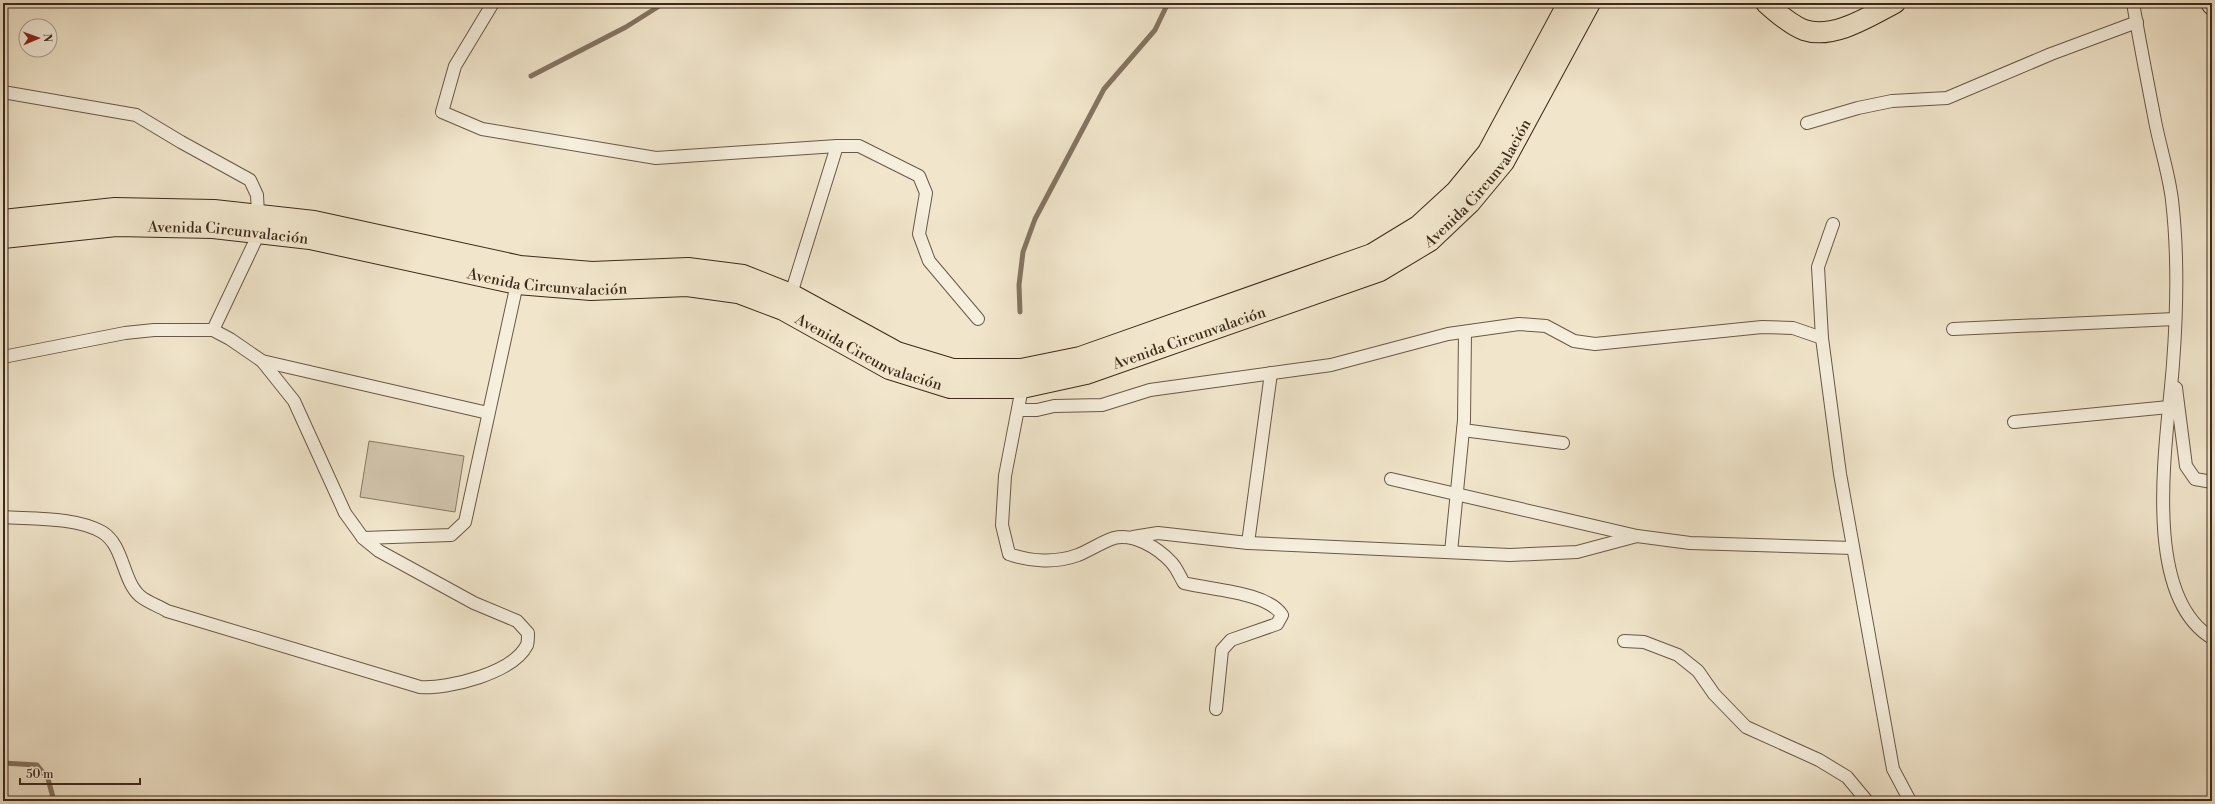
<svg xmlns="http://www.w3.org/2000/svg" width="2215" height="804" font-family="'Libre Bodoni',serif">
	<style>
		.green { fill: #d2c6ae; stroke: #887864 }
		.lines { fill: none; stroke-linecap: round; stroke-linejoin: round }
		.stream { stroke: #847461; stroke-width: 5 }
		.street-casing { stroke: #6a5847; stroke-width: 14 }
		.secondary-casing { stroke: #3d291b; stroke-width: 20 }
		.primary-casing { stroke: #3d291b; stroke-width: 22 }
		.street { stroke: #f6efde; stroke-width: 12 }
		.secondary { stroke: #f6efde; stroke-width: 18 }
		.primary { stroke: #f1e6cc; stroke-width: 20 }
		.labels { text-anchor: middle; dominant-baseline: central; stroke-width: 4; stroke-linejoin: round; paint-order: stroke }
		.street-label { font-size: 15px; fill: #3d291b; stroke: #f6efde }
	</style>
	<rect width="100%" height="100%" fill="#f1e6cc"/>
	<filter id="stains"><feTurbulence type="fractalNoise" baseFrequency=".005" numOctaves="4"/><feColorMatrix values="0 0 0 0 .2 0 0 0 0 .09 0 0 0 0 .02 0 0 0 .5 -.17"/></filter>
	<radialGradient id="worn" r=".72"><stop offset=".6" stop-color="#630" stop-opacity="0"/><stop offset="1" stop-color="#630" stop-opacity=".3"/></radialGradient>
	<polygon class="green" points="369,441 464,456 455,512 360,497"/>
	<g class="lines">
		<g class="stream">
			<polyline points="531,76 626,27 664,3"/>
			<polyline points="1020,312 1019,285 1023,252 1035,219 1104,89 1155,30 1168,3"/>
			<polyline points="3,763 37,765 48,779 54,801"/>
		</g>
		<defs>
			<g id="street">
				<polyline points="493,3 455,66 442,112 482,129 656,158 837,146 859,146 919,176 926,193 919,234 929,261 978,319"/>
				<path d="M2133,3C2140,44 2148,85 2156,126C2161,150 2169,175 2172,200C2178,252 2177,311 2173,364C2168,435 2139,594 2212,638"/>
				<polyline points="3,92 136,115 181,142 250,180 257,195 259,233 213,330"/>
				<polyline points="1807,123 1858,108 1892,101 1947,98 2051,54 2137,22"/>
				<polyline points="1833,224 1818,267 1822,338 1840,474 1893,769 1910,801"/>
				<polyline points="791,294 837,146"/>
				<polyline points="1953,329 2175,319"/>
				<path d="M3,357L125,333L154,330H213L230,339L262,361L294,401L345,513L363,538L379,551L474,603L517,621L528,633C528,636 528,642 527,645C513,673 449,689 420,687L167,611C159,606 147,602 140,596C122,580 124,545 102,532C76,517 33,519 3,517"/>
				<polyline points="262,361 488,413"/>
				<path d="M1022,388L1005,476L1002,525L1009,554C1031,562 1056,563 1078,555C1090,550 1102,542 1114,538C1134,533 1158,548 1171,562C1177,568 1180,577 1184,583C1211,590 1267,592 1282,615L1277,624L1231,640L1222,650L1216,709"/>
				<polyline points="2176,388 2186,466 2195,479 2212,482"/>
				<polyline points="1018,410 1037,410 1054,406 1102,405 1150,390 1331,365 1448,334 1519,324 1546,326 1574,341 1595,344 1762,327 1793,328 1822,338"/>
				<polyline points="2014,422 2169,407"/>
				<polyline points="1463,430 1563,443"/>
				<polyline points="1391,479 1637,536 1690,543 1853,548"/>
				<polyline points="1133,537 1158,533 1248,543 1510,555 1577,552 1637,536"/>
				<polyline points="363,538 451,535 465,522 518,279"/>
				<polyline points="1248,543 1271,373"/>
				<polyline points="1451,552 1464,420 1465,332"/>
				<polyline points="1624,641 1644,642 1678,655 1698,671 1714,694 1746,727 1819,760 1847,777 1867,801"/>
			</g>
			<polyline id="secondary" points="2210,3 2212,6"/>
			<g id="primary">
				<path d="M1766,3C1777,13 1791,25 1804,30C1833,40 1870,16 1895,3"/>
				<polyline points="3,220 115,208 214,210 314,221 520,266 592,272 688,268 743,275 791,294 897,352 953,369 1021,369 1080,357 1372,254 1418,226 1456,191 1488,152 1568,3"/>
				<path id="s1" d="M3,238L116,226L213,228L310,239L517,284L591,290L687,286L738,293L783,310L889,369L950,388H1022L1086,374L1380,271L1430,241L1470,203L1504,162L1590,3"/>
			</g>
		</defs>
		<use href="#street" class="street-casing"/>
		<use href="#secondary" class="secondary-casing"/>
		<use href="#primary" class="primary-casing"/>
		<use href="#street" class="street"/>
		<use href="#secondary" class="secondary"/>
		<use href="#primary" class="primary"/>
	</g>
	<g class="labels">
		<g class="street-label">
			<text stroke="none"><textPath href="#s1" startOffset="1558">Avenida Circunvalación</textPath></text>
			<text stroke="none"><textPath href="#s1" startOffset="226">Avenida Circunvalación</textPath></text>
			<text stroke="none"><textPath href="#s1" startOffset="550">Avenida Circunvalación</textPath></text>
			<text stroke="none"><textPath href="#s1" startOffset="1222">Avenida Circunvalación</textPath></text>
			<text stroke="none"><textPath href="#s1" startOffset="886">Avenida Circunvalación</textPath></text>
		</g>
	</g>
	<rect width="2215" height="804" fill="none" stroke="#f1e6cc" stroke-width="16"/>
	<rect x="4" y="4" width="2207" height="796" fill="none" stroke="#3d291b" stroke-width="2"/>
	<rect x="8" y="8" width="2199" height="788" fill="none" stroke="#3d291b"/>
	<g transform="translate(38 38) rotate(88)"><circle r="19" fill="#f6efde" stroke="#aca090"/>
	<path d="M0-3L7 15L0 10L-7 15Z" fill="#8f2418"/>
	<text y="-6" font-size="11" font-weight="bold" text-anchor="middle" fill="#3d291b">N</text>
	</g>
	<path d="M20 778v6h120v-6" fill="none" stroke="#3d291b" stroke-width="2"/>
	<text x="26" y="778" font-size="12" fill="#3d291b" stroke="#f6efde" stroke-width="3" paint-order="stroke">50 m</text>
	<rect width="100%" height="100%" filter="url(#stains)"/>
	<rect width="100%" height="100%" fill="url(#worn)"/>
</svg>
